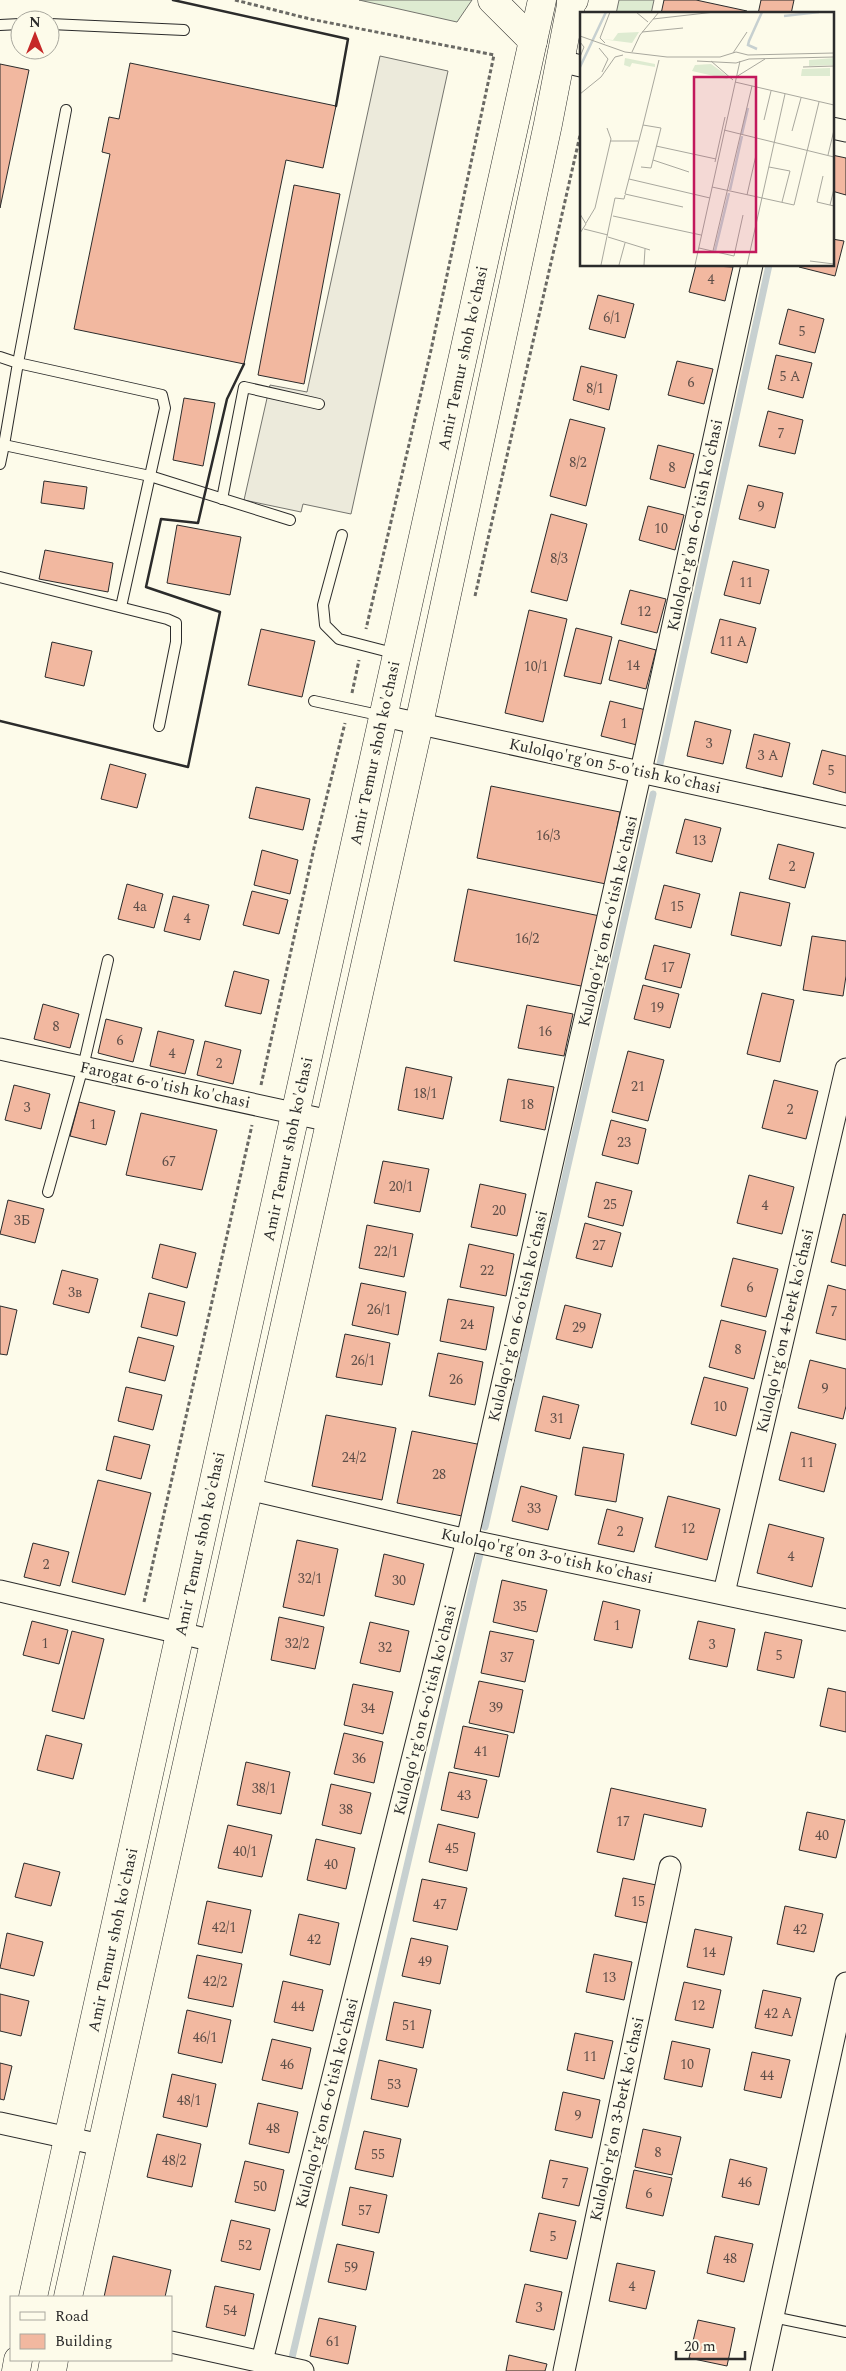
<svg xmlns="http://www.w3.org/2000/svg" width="846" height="2371" font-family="Spectral,serif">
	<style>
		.green { fill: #deebd1; stroke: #74746e }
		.parking { fill: #eceadb; stroke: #74746e }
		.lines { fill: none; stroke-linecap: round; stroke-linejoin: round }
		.stream { stroke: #c7d0d0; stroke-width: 7 }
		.building { fill: #f2b8a0; stroke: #2b2b2b }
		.service-casing { stroke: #2b2b2b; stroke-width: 12 }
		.minor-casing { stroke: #2b2b2b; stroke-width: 23 }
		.primary-casing { stroke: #2b2b2b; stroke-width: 29 }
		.trunk-casing { stroke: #2b2b2b; stroke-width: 29 }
		.path { stroke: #6a6964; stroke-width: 3; stroke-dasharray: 4 2.5; stroke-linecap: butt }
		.service { stroke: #fdfbea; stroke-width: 10 }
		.minor { stroke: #fdfbea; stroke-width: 21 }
		.primary { stroke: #fdfbea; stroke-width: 28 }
		.trunk { stroke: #fdfbea; stroke-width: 28 }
		.wall { stroke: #2b2b2b; stroke-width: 2.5 }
		.labels { text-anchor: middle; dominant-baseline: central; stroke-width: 4; stroke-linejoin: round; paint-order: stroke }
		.number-label { font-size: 14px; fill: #5d4e48 }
		.street-label { font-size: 16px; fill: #2b2b2b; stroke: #fdfbea }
		.inset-river { fill: none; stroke: #c7d0d0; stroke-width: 2.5 }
		.inset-road { fill: none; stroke: #a9a89e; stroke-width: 1 }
		.view { fill: #c2185b; fill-opacity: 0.15; stroke: #c2185b; stroke-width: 2.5 }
		.inset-edge { fill: none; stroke: #2b2b2b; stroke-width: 2.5 }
	</style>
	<rect width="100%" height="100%" fill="#fdfbea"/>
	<g class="green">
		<polygon points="359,0 472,0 457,22"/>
		<polygon points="619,0 654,0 651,14 616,14"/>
	</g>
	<polygon class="parking" points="380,56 448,71 351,514 303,504 301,512 244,500 270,385 307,392"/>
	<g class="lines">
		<g class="stream">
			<polyline points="660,764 769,265"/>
			<polyline points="485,1527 653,794"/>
			<polyline points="291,2362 480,1554"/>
		</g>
	</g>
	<g class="building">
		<polygon points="664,0 696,0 747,11 746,14 661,14"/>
		<polygon points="761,0 794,0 791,14 758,14"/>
		<polygon points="130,63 336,106 323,168 286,160 244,364 74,329 110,154 102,152 109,117 119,119"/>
		<polygon points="0,64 29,70 0,208"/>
		<polygon points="832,155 846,158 846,195 832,191"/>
		<polygon points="294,185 340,194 304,384 258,375"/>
		<polygon points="832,239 844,241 835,276 799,267 800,265 832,265"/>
		<polygon points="696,265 733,267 725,301 689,292"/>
		<polygon points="598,295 634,304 625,338 589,329"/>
		<polygon points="788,309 824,319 815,353 779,344"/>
		<polygon points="776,355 812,363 803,398 768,389"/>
		<polygon points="677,361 713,369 704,404 668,395"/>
		<polygon points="581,366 617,375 609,410 573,400"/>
		<polygon points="184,398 215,403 203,466 173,460"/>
		<polygon points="768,411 803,420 795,454 759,446"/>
		<polygon points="570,419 605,428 586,506 550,496"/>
		<polygon points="658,445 694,454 685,488 650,479"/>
		<polygon points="44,481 87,487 84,509 41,503"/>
		<polygon points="748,485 783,493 775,528 739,519"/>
		<polygon points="648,506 684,515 675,550 639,540"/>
		<polygon points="551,514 587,524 567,601 531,592"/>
		<polygon points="177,525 241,537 230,595 167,583"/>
		<polygon points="45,550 113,563 108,592 39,579"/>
		<polygon points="733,561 769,570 760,604 724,595"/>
		<polygon points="630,590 666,599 657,633 621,624"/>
		<polygon points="529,610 567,619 543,722 505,713"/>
		<polygon points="720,619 756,628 747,663 711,653"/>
		<polygon points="576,628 612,637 601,684 564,676"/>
		<polygon points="261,629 315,641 302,697 248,685"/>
		<polygon points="619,640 656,650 646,689 609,680"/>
		<polygon points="52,642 92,651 84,686 45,677"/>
		<polygon points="610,701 646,710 637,745 601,736"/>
		<polygon points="695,721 731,730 723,764 687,756"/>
		<polygon points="754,734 790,743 782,777 746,768"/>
		<polygon points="822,750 846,756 846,793 813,784"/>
		<polygon points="110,764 146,774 137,808 101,799"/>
		<polygon points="491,786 620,812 606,884 477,858"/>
		<polygon points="256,787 310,799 303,830 249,818"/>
		<polygon points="685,819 721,828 712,862 676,853"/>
		<polygon points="778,844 814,853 805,888 769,879"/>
		<polygon points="262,850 298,860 290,894 254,885"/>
		<polygon points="127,884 163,894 154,928 118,919"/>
		<polygon points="664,885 700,894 691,928 655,919"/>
		<polygon points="468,889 600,916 586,987 454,961"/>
		<polygon points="252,891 288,900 279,934 243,925"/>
		<polygon points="740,892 790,903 781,946 731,935"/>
		<polygon points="173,896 209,905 200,940 164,931"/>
		<polygon points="812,936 846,941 846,976 843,996 803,990"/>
		<polygon points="654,945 690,954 681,988 645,979"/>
		<polygon points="234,971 269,980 261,1014 225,1006"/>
		<polygon points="643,985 679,994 670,1028 634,1019"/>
		<polygon points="762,993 794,1000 780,1062 747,1054"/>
		<polygon points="43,1004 79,1014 70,1048 34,1039"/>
		<polygon points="527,1005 573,1014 564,1056 518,1048"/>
		<polygon points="106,1019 142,1028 133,1062 98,1053"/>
		<polygon points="158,1031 194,1040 185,1074 150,1066"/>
		<polygon points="205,1041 241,1050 233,1084 197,1075"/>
		<polygon points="628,1051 664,1060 648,1121 612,1112"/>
		<polygon points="406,1067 452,1077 443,1119 398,1110"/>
		<polygon points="508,1079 554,1087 545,1130 500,1121"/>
		<polygon points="774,1080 818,1091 806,1139 762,1128"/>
		<polygon points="14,1085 50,1094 41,1129 5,1120"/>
		<polygon points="79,1102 115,1111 106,1145 70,1136"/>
		<polygon points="141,1113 217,1130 202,1190 126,1175"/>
		<polygon points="611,1120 646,1129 638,1164 602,1155"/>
		<polygon points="383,1161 429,1169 420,1212 374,1203"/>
		<polygon points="749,1175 794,1187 782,1234 737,1223"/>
		<polygon points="596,1182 632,1191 623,1226 588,1217"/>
		<polygon points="480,1184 526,1194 517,1236 471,1227"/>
		<polygon points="8,1200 44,1209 35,1243 0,1234"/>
		<polygon points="843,1214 846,1215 846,1266 831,1262"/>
		<polygon points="585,1223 621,1233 612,1267 576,1258"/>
		<polygon points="367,1225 413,1234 404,1277 359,1268"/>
		<polygon points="160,1244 196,1253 187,1288 152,1278"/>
		<polygon points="469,1244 514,1254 506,1296 460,1287"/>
		<polygon points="733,1258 778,1269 766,1317 721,1306"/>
		<polygon points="62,1270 98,1279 89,1313 53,1304"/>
		<polygon points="361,1283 406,1292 398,1335 352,1325"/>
		<polygon points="828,1285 846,1290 846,1340 816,1333"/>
		<polygon points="149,1293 185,1302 177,1336 141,1327"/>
		<polygon points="448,1299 494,1307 486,1350 440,1341"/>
		<polygon points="565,1305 601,1314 592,1348 556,1339"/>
		<polygon points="0,1306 17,1310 7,1355 0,1354"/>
		<polygon points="721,1320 766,1331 754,1379 709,1367"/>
		<polygon points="345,1334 390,1343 382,1385 336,1377"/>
		<polygon points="138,1337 174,1346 165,1381 129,1372"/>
		<polygon points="438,1353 483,1362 475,1405 429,1396"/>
		<polygon points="810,1360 846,1369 846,1406 843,1419 798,1408"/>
		<polygon points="704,1377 748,1388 736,1436 691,1424"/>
		<polygon points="126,1387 162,1395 153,1430 118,1421"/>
		<polygon points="543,1396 579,1405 570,1439 535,1431"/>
		<polygon points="326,1415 396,1428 382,1500 312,1486"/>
		<polygon points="412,1431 482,1445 467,1517 397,1503"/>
		<polygon points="791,1432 836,1444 824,1492 779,1480"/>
		<polygon points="114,1436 150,1445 141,1479 106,1470"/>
		<polygon points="583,1447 624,1454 616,1502 575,1495"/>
		<polygon points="98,1480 151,1493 125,1595 72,1582"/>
		<polygon points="521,1486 557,1496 548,1530 512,1521"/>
		<polygon points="668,1496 720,1509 707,1560 655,1547"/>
		<polygon points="607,1509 643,1518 634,1552 598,1544"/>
		<polygon points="769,1524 824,1538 812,1587 757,1573"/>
		<polygon points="297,1540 338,1549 324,1616 283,1607"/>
		<polygon points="33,1543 69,1552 60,1586 24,1577"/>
		<polygon points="384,1554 424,1564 414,1605 375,1596"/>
		<polygon points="502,1580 547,1590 537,1632 493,1622"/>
		<polygon points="603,1601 640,1610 632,1648 594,1640"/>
		<polygon points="279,1617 324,1627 315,1669 271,1660"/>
		<polygon points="32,1621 68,1630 59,1664 23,1655"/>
		<polygon points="698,1621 735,1629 727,1667 689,1659"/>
		<polygon points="370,1622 409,1631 400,1672 360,1663"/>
		<polygon points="72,1631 104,1639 84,1719 52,1711"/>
		<polygon points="490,1631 534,1640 525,1682 481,1673"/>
		<polygon points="765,1632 802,1640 794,1678 757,1670"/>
		<polygon points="479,1681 523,1690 514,1733 469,1723"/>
		<polygon points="353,1684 393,1692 383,1734 344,1725"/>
		<polygon points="828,1688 846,1692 846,1732 820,1726"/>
		<polygon points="463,1726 508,1735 499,1777 454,1768"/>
		<polygon points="344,1733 383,1742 374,1783 334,1774"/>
		<polygon points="46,1735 82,1744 73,1779 37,1770"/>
		<polygon points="246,1762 290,1772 281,1814 237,1805"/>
		<polygon points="449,1772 487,1780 478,1818 441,1810"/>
		<polygon points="331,1784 371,1793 361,1834 322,1825"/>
		<polygon points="611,1788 706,1809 702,1827 644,1814 634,1860 597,1852"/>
		<polygon points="807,1812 845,1820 836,1858 799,1850"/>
		<polygon points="438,1824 475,1833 467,1871 429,1862"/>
		<polygon points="228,1825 272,1835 262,1877 218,1868"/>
		<polygon points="316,1839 355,1848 346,1889 307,1880"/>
		<polygon points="24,1863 60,1872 51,1906 15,1897"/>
		<polygon points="623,1878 661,1886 652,1924 615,1916"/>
		<polygon points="422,1879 467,1888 457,1930 413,1921"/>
		<polygon points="207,1901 251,1910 242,1953 198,1944"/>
		<polygon points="785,1906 823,1914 814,1952 777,1944"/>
		<polygon points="299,1914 339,1923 330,1965 290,1955"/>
		<polygon points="695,1929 732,1937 724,1975 687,1967"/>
		<polygon points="7,1933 43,1942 34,1976 0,1968"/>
		<polygon points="411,1938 448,1946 440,1984 402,1976"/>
		<polygon points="594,1954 632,1962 624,2000 586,1992"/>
		<polygon points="197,1955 242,1964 233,2007 188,1998"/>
		<polygon points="283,1981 323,1990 313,2031 274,2022"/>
		<polygon points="684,1982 721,1990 713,2028 675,2020"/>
		<polygon points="763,1990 801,1998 792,2036 755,2028"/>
		<polygon points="0,1994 29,2001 21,2036 0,2031"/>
		<polygon points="394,2002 431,2010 423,2048 386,2040"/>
		<polygon points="187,2010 231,2020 222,2063 178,2053"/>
		<polygon points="575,2033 613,2041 604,2079 567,2070"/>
		<polygon points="272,2039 311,2048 302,2089 262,2080"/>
		<polygon points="672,2041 710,2049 702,2087 664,2079"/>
		<polygon points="752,2052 790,2060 781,2098 744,2090"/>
		<polygon points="379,2060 417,2069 408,2107 371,2099"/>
		<polygon points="0,2063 12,2066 4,2100 0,2099"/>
		<polygon points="172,2074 216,2084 207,2127 163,2117"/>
		<polygon points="563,2092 600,2100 592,2138 555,2130"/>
		<polygon points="258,2103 298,2112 289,2153 249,2144"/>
		<polygon points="643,2129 681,2137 672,2175 635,2167"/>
		<polygon points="364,2131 401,2139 393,2177 355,2169"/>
		<polygon points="157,2134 201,2144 192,2187 147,2177"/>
		<polygon points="730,2159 767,2168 759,2205 722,2197"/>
		<polygon points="550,2160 588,2168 579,2206 542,2198"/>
		<polygon points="245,2161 284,2170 275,2211 235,2202"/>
		<polygon points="634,2170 672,2178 663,2216 626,2208"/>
		<polygon points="350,2187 387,2195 379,2233 342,2225"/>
		<polygon points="539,2213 576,2221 567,2259 530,2251"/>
		<polygon points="231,2220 270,2229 260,2270 221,2261"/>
		<polygon points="715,2236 753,2244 744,2282 707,2273"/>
		<polygon points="337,2244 374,2252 366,2290 328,2282"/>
		<polygon points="113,2256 171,2270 165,2297 104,2297"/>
		<polygon points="617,2263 655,2271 646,2309 609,2301"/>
		<polygon points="525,2284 562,2292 554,2330 516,2322"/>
		<polygon points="215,2286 254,2294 245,2336 206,2327"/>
		<polygon points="319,2318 356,2326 348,2364 310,2356"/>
		<polygon points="698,2320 735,2328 727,2366 689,2358"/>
		<polygon points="509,2355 547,2364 545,2371 506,2371"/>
	</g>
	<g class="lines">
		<defs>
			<g id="service">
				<polyline points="50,24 184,30"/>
				<polyline points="0,25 20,24"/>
				<polyline points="66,110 18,363 162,395 165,408 121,607"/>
				<polyline points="0,357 18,363 4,445 150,476 290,520"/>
				<polyline points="0,464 4,445"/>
				<polyline points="222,499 244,387 319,404"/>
				<polyline points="342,535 323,605 325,625 339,639 397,654"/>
				<polyline points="0,577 167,619 176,623 176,642 159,726"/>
				<polyline points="314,701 383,716"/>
				<polyline points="48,1192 83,1067 108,960"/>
				<polyline points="773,2317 846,2332"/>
			</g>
			<g id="minor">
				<polyline points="560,61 581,66"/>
				<polyline points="832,128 846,131"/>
				<polyline points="384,716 846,817"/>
				<polyline points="0,1049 330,1121"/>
				<polyline points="248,1489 467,1540 846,1620"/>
				<polyline points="0,1591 214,1641"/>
				<polyline points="724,1593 846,1069"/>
				<polyline points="0,2123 101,2145"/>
				<polyline points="171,2342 303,2371"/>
				<polyline points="262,2361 467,1540 641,771 752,265"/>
				<polyline points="564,2371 670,1867"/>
				<polyline points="761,2371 846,1983"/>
			</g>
			<g id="primary">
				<polyline points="33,2297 542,0"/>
				<polyline points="68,2297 419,724 548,124 572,0"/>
				<polyline points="16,2371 18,2360"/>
				<polyline points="52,2371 54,2360"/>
			</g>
			<g id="trunk">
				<polyline points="492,0 533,41"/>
				<polyline points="571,2 574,0"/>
			</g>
		</defs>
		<use href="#service" class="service-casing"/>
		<use href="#minor" class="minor-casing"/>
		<use href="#primary" class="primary-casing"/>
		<use href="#trunk" class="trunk-casing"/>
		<g class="path">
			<polyline points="235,0 310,19 494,55 431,350 366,629"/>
			<polyline points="475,596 581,131"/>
			<polyline points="352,693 359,660"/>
			<polyline points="261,1085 314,848 345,723"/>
			<polyline points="144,1602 252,1125"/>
		</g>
		<use href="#service" class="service"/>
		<use href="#minor" class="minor"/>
		<use href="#primary" class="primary"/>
		<use href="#trunk" class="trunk"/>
		<g class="wall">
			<polyline points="173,0 348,39 336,106"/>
			<polyline points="0,721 188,767 220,612 146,587 161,519 198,523 227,399 244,364"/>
		</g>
	</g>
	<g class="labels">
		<g class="number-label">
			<text x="711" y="279">4</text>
			<text x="612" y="317">6/1</text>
			<text x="802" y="331">5</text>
			<text x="790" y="376">5 A</text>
			<text x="691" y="382">6</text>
			<text x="595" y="388">8/1</text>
			<text x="781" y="433">7</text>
			<text x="578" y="462">8/2</text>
			<text x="672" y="467">8</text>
			<text x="761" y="506">9</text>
			<text x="661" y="528">10</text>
			<text x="559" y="558">8/3</text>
			<text x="746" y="582">11</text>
			<text x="644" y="611">12</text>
			<text x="733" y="641">11 A</text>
			<text x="633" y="665">14</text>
			<text x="536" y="666">10/1</text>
			<text x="624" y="723">1</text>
			<text x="709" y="743">3</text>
			<text x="768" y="755">3 A</text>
			<text x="831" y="770">5</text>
			<text x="548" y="835">16/3</text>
			<text x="699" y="840">13</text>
			<text x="792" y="866">2</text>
			<text x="140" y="906">4а</text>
			<text x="677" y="906">15</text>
			<text x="187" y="918">4</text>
			<text x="527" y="938">16/2</text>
			<text x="668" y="967">17</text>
			<text x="657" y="1007">19</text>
			<text x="56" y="1026">8</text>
			<text x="545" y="1031">16</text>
			<text x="120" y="1040">6</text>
			<text x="172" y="1053">4</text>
			<text x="219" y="1063">2</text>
			<text x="638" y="1086">21</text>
			<text x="425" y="1093">18/1</text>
			<text x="527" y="1104">18</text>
			<text x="27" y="1107">3</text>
			<text x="790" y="1109">2</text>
			<text x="93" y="1124">1</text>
			<text x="624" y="1142">23</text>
			<text x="169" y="1161">67</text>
			<text x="401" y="1186">20/1</text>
			<text x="610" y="1204">25</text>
			<text x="765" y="1205">4</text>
			<text x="499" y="1210">20</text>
			<text x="22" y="1220">3Б</text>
			<text x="599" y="1245">27</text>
			<text x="386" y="1251">22/1</text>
			<text x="487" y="1270">22</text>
			<text x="750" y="1287">6</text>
			<text x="75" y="1292">3в</text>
			<text x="379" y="1309">26/1</text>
			<text x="834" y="1311">7</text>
			<text x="467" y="1324">24</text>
			<text x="579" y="1327">29</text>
			<text x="738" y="1349">8</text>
			<text x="363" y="1360">26/1</text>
			<text x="456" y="1379">26</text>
			<text x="825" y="1388">9</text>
			<text x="720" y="1406">10</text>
			<text x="557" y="1418">31</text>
			<text x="354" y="1457">24/2</text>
			<text x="807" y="1462">11</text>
			<text x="439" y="1474">28</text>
			<text x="534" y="1508">33</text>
			<text x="688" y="1528">12</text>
			<text x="620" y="1531">2</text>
			<text x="791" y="1556">4</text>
			<text x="46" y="1564">2</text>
			<text x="310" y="1578">32/1</text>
			<text x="399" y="1580">30</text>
			<text x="520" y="1606">35</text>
			<text x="617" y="1625">1</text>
			<text x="45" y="1643">1</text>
			<text x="297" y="1643">32/2</text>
			<text x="712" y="1644">3</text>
			<text x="385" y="1647">32</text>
			<text x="779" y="1655">5</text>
			<text x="507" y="1657">37</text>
			<text x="496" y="1707">39</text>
			<text x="368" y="1708">34</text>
			<text x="481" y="1751">41</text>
			<text x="359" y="1758">36</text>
			<text x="264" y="1788">38/1</text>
			<text x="464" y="1795">43</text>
			<text x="346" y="1809">38</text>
			<text x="623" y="1821">17</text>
			<text x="822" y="1835">40</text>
			<text x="452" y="1848">45</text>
			<text x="245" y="1851">40/1</text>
			<text x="331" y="1864">40</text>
			<text x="638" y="1901">15</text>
			<text x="440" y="1904">47</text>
			<text x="224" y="1927">42/1</text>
			<text x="800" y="1929">42</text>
			<text x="314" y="1939">42</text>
			<text x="709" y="1952">14</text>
			<text x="425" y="1961">49</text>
			<text x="609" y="1977">13</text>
			<text x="215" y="1981">42/2</text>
			<text x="698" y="2005">12</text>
			<text x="298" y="2006">44</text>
			<text x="778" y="2013">42 A</text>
			<text x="409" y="2025">51</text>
			<text x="205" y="2037">46/1</text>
			<text x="590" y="2056">11</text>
			<text x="287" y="2064">46</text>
			<text x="687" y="2064">10</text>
			<text x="767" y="2075">44</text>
			<text x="394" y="2084">53</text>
			<text x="189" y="2100">48/1</text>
			<text x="578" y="2115">9</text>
			<text x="273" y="2128">48</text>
			<text x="658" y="2152">8</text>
			<text x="378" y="2154">55</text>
			<text x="174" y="2160">48/2</text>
			<text x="745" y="2182">46</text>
			<text x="565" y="2183">7</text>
			<text x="260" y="2186">50</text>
			<text x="649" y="2193">6</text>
			<text x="365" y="2210">57</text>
			<text x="553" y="2236">5</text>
			<text x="245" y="2245">52</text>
			<text x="730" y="2258">48</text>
			<text x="351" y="2267">59</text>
			<text x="632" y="2286">4</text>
			<text x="539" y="2307">3</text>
			<text x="230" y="2310">54</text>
			<text x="333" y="2341">61</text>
		</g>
		<g class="street-label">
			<text transform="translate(463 358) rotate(-78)">Amir Temur shoh ko'chasi</text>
			<text transform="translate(695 525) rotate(-78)">Kulolqo'rg'on 6-o'tish ko'chasi</text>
			<text transform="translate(375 753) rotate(-78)">Amir Temur shoh ko'chasi</text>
			<text transform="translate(615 766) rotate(12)">Kulolqo'rg'on 5-o'tish ko'chasi</text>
			<text transform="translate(608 921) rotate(-77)">Kulolqo'rg'on 6-o'tish ko'chasi</text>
			<text transform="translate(165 1085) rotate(12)">Farogat 6-o'tish ko'chasi</text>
			<text transform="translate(288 1149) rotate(-78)">Amir Temur shoh ko'chasi</text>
			<text transform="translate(518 1316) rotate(-77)">Kulolqo'rg'on 6-o'tish ko'chasi</text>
			<text transform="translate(785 1331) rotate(-77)">Kulolqo'rg'on 4-berk ko'chasi</text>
			<text transform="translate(200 1544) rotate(-78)">Amir Temur shoh ko'chasi</text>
			<text transform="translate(547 1556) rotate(12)">Kulolqo'rg'on 3-o'tish ko'chasi</text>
			<text transform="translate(425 1710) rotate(-76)">Kulolqo'rg'on 6-o'tish ko'chasi</text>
			<text transform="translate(113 1940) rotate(-78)">Amir Temur shoh ko'chasi</text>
			<text transform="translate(327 2103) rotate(-76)">Kulolqo'rg'on 6-o'tish ko'chasi</text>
			<text transform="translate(617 2119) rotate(-78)">Kulolqo'rg'on 3-berk ko'chasi</text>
		</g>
	</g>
	<g transform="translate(580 12)">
		<rect width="254" height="254" fill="#fdfbea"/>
		<path d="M59,20L52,31L21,27L33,28L38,21ZM45,46L75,52V55L52,51L50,55L44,53ZM254,46V53L229,54V48ZM131,52L149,65L147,67L112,59L115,53ZM250,56V64H221L222,57Z" fill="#deebd1"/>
		<path class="inset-river" d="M204,4L239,0M177,37L168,33L169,29L182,0M0,55L26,0M162,122L168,96M150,178L162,124M135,239L149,181"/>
		<path class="inset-road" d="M56,0L68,10M73,7L135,0M62,20L103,16M0,24L45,40L87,45H140L156,40L168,43L254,41M0,30L4,35L0,45M25,31L20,26L30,0M19,36L28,47L22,60M52,40L60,23L79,0M153,41L167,20M117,49L156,51L169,47L254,45M131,49L153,68M223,55L254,54M156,65L185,47M155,70L254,93M0,82L21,65L35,45L43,43M184,108L191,79M63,113L45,182L103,195M144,118L254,145M212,119L221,86M30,129H58M76,134L136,147M248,143L254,118M73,148L109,160M135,150L145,105M61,155L71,156L81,116L63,113L79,48M189,155L210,159L202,190M243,164L237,190L254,194M49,167L130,186M132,175L214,193L239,90M167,183L176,143M250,193L254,177M0,202L6,212L0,221M33,204L121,223M6,211L15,196L31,127L27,116M4,217L28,223M28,225L70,238M119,236L154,244L163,203M133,239L172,74M230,249L254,252M21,253L35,186L44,187L45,183M39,253L45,231M64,253L65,237M115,253L160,49M167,253L205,82"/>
		<path class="view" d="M114,65H176V240H114Z"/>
		<rect width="254" height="254" class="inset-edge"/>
	</g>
	<rect x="10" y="2296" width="162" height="65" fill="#fdfbea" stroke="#a9a89e"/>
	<rect x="20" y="2312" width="25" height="8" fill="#fdfbea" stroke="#a9a89e"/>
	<text x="55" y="2321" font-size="15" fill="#2b2b2b">Road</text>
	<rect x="20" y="2334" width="25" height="15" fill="#f2b8a0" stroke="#a9a89e"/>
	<text x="55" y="2346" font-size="15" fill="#2b2b2b">Building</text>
	<g transform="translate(35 35)"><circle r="24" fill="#fdfbea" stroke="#a9a89e"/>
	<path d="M0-4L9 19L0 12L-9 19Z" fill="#c62828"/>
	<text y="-8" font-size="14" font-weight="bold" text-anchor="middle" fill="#2b2b2b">N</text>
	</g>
	<path d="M676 2351v8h69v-8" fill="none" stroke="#2b2b2b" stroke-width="2.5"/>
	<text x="684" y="2351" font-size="15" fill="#2b2b2b" stroke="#fdfbea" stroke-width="4" paint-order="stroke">20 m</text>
</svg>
